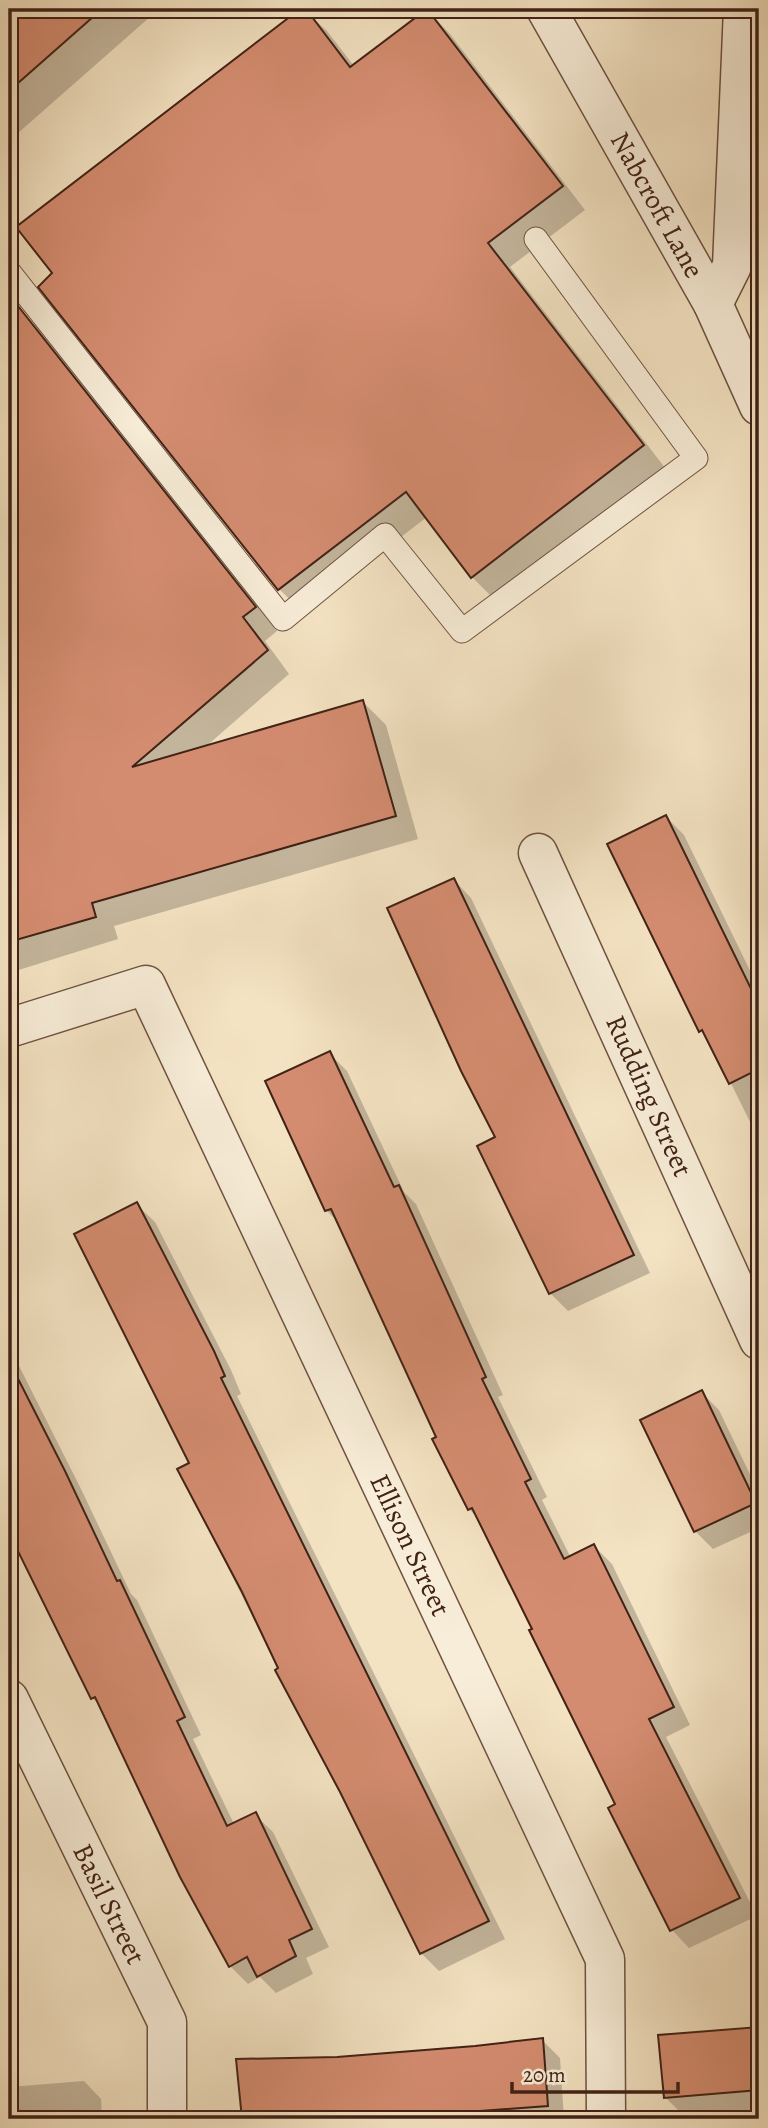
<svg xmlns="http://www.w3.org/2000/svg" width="768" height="2128" font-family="Alegreya,serif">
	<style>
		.shadow { fill: #0003 }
		.building { fill: #d48c70; stroke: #412216; stroke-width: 2 }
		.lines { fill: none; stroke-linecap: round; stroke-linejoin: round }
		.lane-casing { stroke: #6e5241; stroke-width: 25 }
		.street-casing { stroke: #6e5241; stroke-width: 41 }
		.lane { stroke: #f8edd8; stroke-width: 23 }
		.street { stroke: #f8edd8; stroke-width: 38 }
		.labels { text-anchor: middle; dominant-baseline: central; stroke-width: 7; stroke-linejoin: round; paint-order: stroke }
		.street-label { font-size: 28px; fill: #412216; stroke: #f8edd8 }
	</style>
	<rect width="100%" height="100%" fill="#f4e3c3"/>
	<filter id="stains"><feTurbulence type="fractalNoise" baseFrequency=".00286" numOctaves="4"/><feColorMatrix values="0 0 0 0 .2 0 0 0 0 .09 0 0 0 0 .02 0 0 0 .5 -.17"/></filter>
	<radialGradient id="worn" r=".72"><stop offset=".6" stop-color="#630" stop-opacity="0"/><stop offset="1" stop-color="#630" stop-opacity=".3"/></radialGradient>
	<g class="shadow">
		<polygon points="9,9 159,9 9,141"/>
		<polygon points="303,9 327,31 354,66 427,10 450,34 585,210 510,267 666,469 495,600 472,577 427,517 303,612 279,589 54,274 19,227"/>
		<polygon points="18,309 41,331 277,631 265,641 289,674 203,749 363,702 386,725 418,839 114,926 118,939 9,973 9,874 165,832 9,819 9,318"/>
		<polygon points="666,817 684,835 759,989 759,1140 708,1037 701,1031"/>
		<polygon points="454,880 471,898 650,1273 568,1311 550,1293 497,1138"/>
		<polygon points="329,1053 347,1071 404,1192 416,1204 503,1395 498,1397 547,1497 542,1500 571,1558 594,1546 612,1564 690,1725 666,1737 757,1916 689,1948 672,1930 611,1809 617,1805 535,1630 480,1520 469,1509 339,1223 326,1210"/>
		<polygon points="137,1205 155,1222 231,1370 241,1394 237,1396 505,1939 439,1971 421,1953 179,1470 191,1464"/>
		<polygon points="9,1346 82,1491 131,1594 137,1600 201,1735 193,1739 234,1824 255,1815 273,1832 329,1947 306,1958 313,1974 276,1993 260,1977 248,1984 230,1966 102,1707 92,1698 9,1529"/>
		<polygon points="701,1392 719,1410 759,1493 759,1528 713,1549 695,1531"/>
		<polygon points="759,2029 759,2110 683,2115 665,2097 660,2037"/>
		<polygon points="542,2040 560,2058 564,2119 244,2119 238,2061 337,2059"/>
		<polygon points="84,2081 101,2099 102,2119 9,2119 9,2087"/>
	</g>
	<g class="building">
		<polygon points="9,9 102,9 9,91"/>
		<polygon points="300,9 306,9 350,67 427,9 563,186 488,243 644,445 471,578 406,492 278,590 38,287 52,273 16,227"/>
		<polygon points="18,306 256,607 243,617 268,650 132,767 363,700 396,816 92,903 96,917 9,942 9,315"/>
		<polygon points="666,815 759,1005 759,1069 729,1084 702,1030 699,1032 607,844"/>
		<polygon points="454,878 634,1255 549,1294 477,1146 495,1137 461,1071 387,908"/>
		<polygon points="330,1051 394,1187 399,1185 486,1377 482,1379 531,1479 525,1482 564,1559 594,1544 674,1707 649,1719 740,1898 670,1931 608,1808 615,1804 529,1630 532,1629 472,1508 468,1510 432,1439 436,1437 331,1209 325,1211 265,1081"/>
		<polygon points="137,1202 214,1351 225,1376 221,1378 489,1921 420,1954 340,1792 275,1670 278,1668 242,1592 177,1469 189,1463 74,1234"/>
		<polygon points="9,1361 65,1471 117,1581 120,1580 185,1717 177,1721 227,1826 256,1812 312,1929 289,1940 296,1956 257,1977 247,1957 229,1967 180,1877 95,1697 91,1699 9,1533"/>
		<polygon points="702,1390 756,1503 694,1532 640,1420"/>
		<polygon points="759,2027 759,2090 664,2098 658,2035"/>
		<polygon points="543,2038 548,2106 372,2119 242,2119 236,2059 337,2057 475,2046"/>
	</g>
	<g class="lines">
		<defs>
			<polyline id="lane" points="9,272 283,619 385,535 462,631 696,458 536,239"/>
			<g id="street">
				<polyline points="546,9 713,304 759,406"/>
				<polyline points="713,304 732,266 743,9"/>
				<polyline points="538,853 759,1340"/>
				<polyline points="9,1028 146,985 605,1959 606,2119"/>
				<polyline points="9,1699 167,2022 167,2119"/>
			</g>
		</defs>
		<use href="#lane" class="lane-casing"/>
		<use href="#street" class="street-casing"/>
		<use href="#lane" class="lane"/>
		<use href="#street" class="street"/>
	</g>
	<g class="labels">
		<g class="street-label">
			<text transform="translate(657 205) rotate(61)">Nabcroft Lane</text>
			<text transform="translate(649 1096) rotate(66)">Rudding Street</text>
			<text transform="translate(410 1545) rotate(65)">Ellison Street</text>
			<text transform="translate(109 1904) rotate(64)">Basil Street</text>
		</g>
	</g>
	<rect width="768" height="2128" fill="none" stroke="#f4e3c3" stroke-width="35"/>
	<rect x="10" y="10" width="747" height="2107" fill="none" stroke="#412216" stroke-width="3.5"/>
	<rect x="18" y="18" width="733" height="2093" fill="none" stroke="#412216" stroke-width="2"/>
	<path d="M512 2082v10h166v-10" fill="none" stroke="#412216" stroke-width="3.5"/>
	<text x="523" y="2082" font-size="21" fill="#412216" stroke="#f8edd8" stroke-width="5" paint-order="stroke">20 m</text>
	<rect width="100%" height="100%" filter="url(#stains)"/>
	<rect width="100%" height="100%" fill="url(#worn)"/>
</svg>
